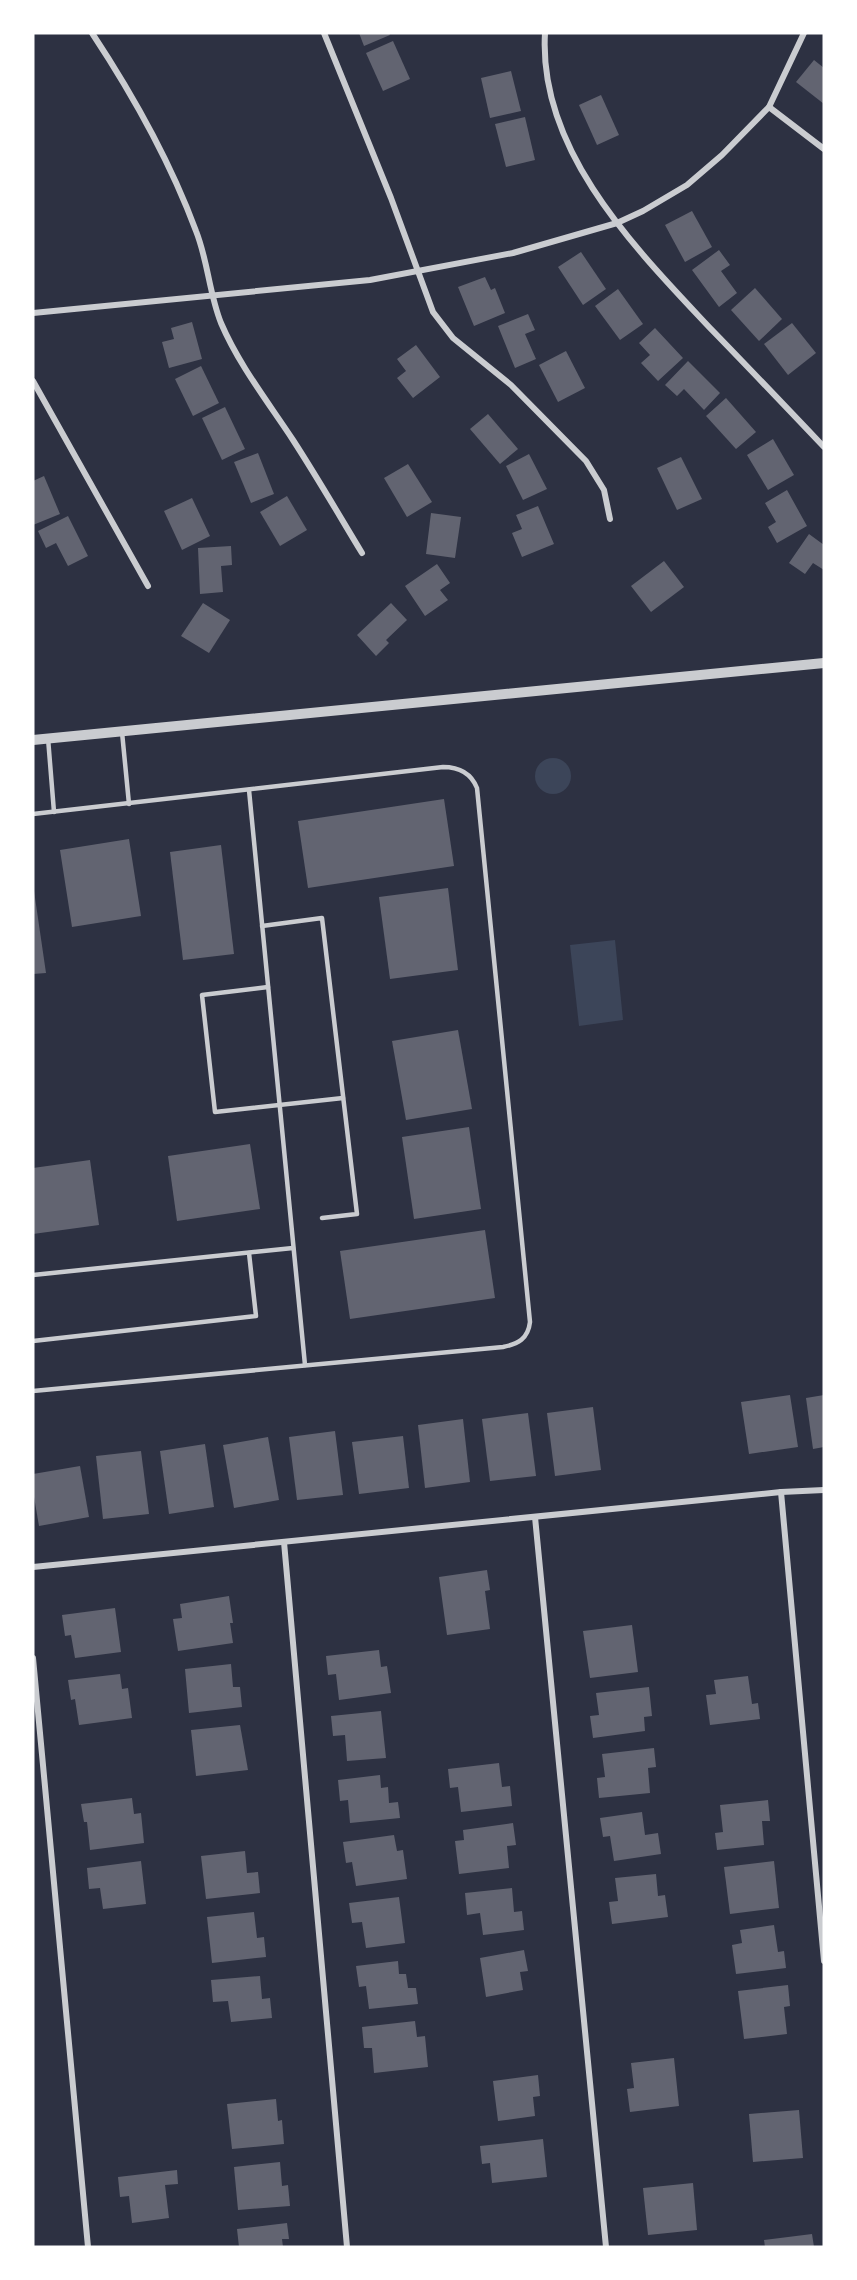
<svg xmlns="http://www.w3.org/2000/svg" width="857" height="2280" font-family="Ubuntu,sans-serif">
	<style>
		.green { fill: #3c4559 }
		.building { fill: #626471 }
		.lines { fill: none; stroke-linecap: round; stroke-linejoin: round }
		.service { stroke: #caccd0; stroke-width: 4.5 }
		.minor { stroke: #caccd0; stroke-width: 6 }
		.tertiary { stroke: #caccd0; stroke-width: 10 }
	</style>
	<rect width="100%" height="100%" fill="#2d3142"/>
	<g class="green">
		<circle cx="553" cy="776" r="18"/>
		<polygon points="615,940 623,1020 579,1026 570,945"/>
	</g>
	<g class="building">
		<polygon points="359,33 389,33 390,35 364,46"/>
		<polygon points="393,41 410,79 383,91 366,53"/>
		<polygon points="814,60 824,68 824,104 796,82"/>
		<polygon points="511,71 521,111 490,118 481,78"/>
		<polygon points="601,95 619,135 597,145 579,105"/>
		<polygon points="525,117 535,160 506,167 495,124"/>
		<polygon points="692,211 712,247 685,262 665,225"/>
		<polygon points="719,250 730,265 721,271 737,293 719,307 692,270"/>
		<polygon points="581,252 606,289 583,305 558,267"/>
		<polygon points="485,277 491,290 495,288 505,313 474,326 458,287"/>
		<polygon points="755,288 782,319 759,341 731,310"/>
		<polygon points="618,289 643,324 620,340 595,306"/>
		<polygon points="528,314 535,330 525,334 536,359 515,368 498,326"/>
		<polygon points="192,322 202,359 169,368 162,342 174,339 171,328"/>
		<polygon points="792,323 816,353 788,375 764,344"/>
		<polygon points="655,328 683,358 658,381 641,363 650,355 639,343"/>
		<polygon points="416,345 440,377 413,398 397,378 406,371 397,359"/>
		<polygon points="566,351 585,388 558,402 539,365"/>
		<polygon points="688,361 720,393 704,410 684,389 677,396 665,385"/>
		<polygon points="201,366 219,403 193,416 175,379"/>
		<polygon points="726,398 756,432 736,449 706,416"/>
		<polygon points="225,407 245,449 222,460 202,418"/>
		<polygon points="488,414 518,449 500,464 470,429"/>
		<polygon points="773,439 794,475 768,490 747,455"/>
		<polygon points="258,453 274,494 251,503 234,462"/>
		<polygon points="529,454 547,489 523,500 506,466"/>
		<polygon points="681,457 702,499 677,510 657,468"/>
		<polygon points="408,464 432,502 407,517 384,478"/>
		<polygon points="44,476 60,514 33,525 33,481"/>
		<polygon points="787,490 807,526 777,543 768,527 776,522 765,503"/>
		<polygon points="287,496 307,530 280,546 260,512"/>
		<polygon points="192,498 210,536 182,550 164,511"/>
		<polygon points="538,506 554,544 522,557 512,533 522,529 516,515"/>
		<polygon points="431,513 461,517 455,558 426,554"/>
		<polygon points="68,516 88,556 68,566 56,543 46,548 38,531"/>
		<polygon points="809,534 824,545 824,570 813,563 805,574 789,563"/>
		<polygon points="231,546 232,565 221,566 223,592 200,594 198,548"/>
		<polygon points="664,561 684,587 651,612 631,586"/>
		<polygon points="437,564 450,583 440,590 448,600 425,616 405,586"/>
		<polygon points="203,603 230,620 209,653 181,636"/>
		<polygon points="391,603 407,620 386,640 389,643 376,656 357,635"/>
		<polygon points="444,799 454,866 308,888 298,821"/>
		<polygon points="129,839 141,916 72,927 60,850"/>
		<polygon points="221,845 234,954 183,960 170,852"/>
		<polygon points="33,884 46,973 33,974"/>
		<polygon points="448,888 458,970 390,979 379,897"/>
		<polygon points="458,1030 472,1109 406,1120 392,1041"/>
		<polygon points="469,1127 481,1209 414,1219 402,1137"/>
		<polygon points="250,1144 260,1209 177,1221 168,1156"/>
		<polygon points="90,1160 99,1225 33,1234 33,1168"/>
		<polygon points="485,1230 495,1298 350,1319 340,1251"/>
		<polygon points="790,1395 798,1447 749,1454 741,1402"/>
		<polygon points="824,1395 824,1447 813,1449 806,1398"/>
		<polygon points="593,1407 601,1470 555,1476 547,1413"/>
		<polygon points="528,1413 536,1476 490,1481 482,1419"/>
		<polygon points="463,1419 470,1482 425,1488 418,1425"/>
		<polygon points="335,1431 343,1495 297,1500 289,1437"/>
		<polygon points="403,1436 409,1488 359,1494 352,1442"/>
		<polygon points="268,1437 279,1500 234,1508 223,1445"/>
		<polygon points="205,1444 214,1507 169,1514 160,1451"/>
		<polygon points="141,1451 149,1514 103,1519 96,1456"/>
		<polygon points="80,1466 89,1517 39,1526 33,1491 33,1474"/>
		<polygon points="487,1570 490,1590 485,1591 490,1629 447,1635 439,1577"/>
		<polygon points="229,1596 233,1623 230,1623 233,1643 178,1651 173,1619 182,1618 180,1604"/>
		<polygon points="115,1608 121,1652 75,1658 71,1635 65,1636 62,1615"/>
		<polygon points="632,1625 638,1672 590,1678 583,1631"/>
		<polygon points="379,1650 381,1667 387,1666 391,1693 339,1700 336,1674 328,1675 326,1656"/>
		<polygon points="231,1664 233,1687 240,1687 242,1707 189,1713 185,1669"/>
		<polygon points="120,1674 122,1689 128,1688 132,1718 79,1725 75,1699 71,1700 68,1680"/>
		<polygon points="748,1676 752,1704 758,1703 760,1719 710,1725 706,1695 716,1694 714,1680"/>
		<polygon points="649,1687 652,1716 644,1717 645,1731 593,1738 590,1716 599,1715 596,1693"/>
		<polygon points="381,1711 386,1758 347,1761 345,1735 333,1736 331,1716"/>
		<polygon points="240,1725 248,1770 196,1776 191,1730"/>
		<polygon points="654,1748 656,1767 648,1768 650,1793 599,1798 597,1778 605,1777 602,1754"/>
		<polygon points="499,1763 502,1787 510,1786 512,1806 461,1812 458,1787 450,1788 448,1769"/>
		<polygon points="380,1775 381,1788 388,1787 389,1803 398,1802 400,1818 350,1823 348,1800 340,1801 338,1780"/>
		<polygon points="132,1798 134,1814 141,1813 144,1843 90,1850 87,1822 84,1822 81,1804"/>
		<polygon points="768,1800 770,1821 762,1821 764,1845 717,1850 715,1833 723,1832 720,1805"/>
		<polygon points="642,1812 645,1835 658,1833 661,1854 614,1861 610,1836 603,1837 600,1818"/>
		<polygon points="513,1823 516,1845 507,1846 509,1868 459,1874 455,1841 464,1840 463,1830"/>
		<polygon points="394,1835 397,1851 403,1850 407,1879 356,1886 352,1862 346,1863 343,1842"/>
		<polygon points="245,1851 247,1873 258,1872 260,1893 206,1899 201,1856"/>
		<polygon points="141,1861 146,1904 103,1909 100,1888 89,1889 87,1868"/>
		<polygon points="774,1861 779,1908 730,1914 724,1867"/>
		<polygon points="656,1874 658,1896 665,1895 668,1917 612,1924 609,1902 618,1901 615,1878"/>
		<polygon points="512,1888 514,1912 522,1911 524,1930 483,1935 480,1913 467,1915 465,1893"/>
		<polygon points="399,1897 405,1943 366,1948 362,1922 352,1923 349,1903"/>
		<polygon points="254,1912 257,1938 264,1937 266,1957 212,1963 207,1917"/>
		<polygon points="774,1925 778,1952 784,1951 786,1968 736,1974 732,1945 742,1943 740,1930"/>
		<polygon points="524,1950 528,1971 520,1972 523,1990 486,1997 480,1958"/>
		<polygon points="398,1961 399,1974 406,1974 408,1988 416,1988 418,2004 369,2009 366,1986 359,1987 356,1966"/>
		<polygon points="260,1976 262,1999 270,1998 272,2018 231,2022 228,2001 213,2002 211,1980"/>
		<polygon points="788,1985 790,2006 784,2007 787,2034 744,2039 738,1991"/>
		<polygon points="415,2021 417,2037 425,2036 428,2067 374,2073 372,2048 364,2048 362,2027"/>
		<polygon points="674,2058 679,2106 630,2112 627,2089 634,2088 631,2063"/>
		<polygon points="538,2075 540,2096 533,2097 535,2116 498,2121 493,2081"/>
		<polygon points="276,2099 278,2121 282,2120 284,2144 232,2149 227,2104"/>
		<polygon points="799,2110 803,2158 753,2162 749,2114"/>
		<polygon points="543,2139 547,2177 492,2183 490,2163 482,2164 480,2146"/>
		<polygon points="280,2162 282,2186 288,2185 290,2206 238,2210 234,2167"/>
		<polygon points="177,2170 178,2184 165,2185 169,2218 132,2223 129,2196 120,2197 118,2177"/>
		<polygon points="693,2183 697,2230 648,2235 643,2188"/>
		<polygon points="287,2223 289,2239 282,2239 283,2247 239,2247 237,2229"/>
		<polygon points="812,2234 814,2247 765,2247 764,2240"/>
	</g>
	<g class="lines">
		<g class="service">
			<polyline points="122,732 129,804"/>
			<polyline points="48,738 54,812"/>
			<polyline points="249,790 305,1365"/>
			<path d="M33,814L443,767C459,767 471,773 477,788L530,1322C528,1339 518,1344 503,1347L33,1391"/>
			<polyline points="262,926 322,918 357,1214 322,1218"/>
			<polyline points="268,987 202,995 215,1112 343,1098"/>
			<polyline points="33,1275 293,1248"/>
			<polyline points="33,1341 256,1316 249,1253"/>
		</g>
		<g class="minor">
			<path d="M92,33C133,95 170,161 196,231C208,261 209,293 221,323C239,365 268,402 293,440C317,477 339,515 362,553"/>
			<polyline points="324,33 391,198 433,312 453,338 511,385 586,461 604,490 610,519"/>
			<path d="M545,33C538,151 636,249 710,328C748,367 786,407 824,447"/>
			<polyline points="769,107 824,149"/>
			<polyline points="33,313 370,280 513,253 617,223 643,211 687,185 722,155 769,107 804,33"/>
			<polyline points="33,381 148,586"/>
			<polyline points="781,1492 824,1961"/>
			<polyline points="535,1517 606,2247"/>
			<polyline points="284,1542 347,2247"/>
			<polyline points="33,1567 781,1492 824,1490"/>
			<polyline points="33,1658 88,2247"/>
		</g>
		<polyline class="tertiary" points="33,740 824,663"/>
	</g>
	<rect width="857" height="2280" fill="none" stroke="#ffffff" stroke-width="69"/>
</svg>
